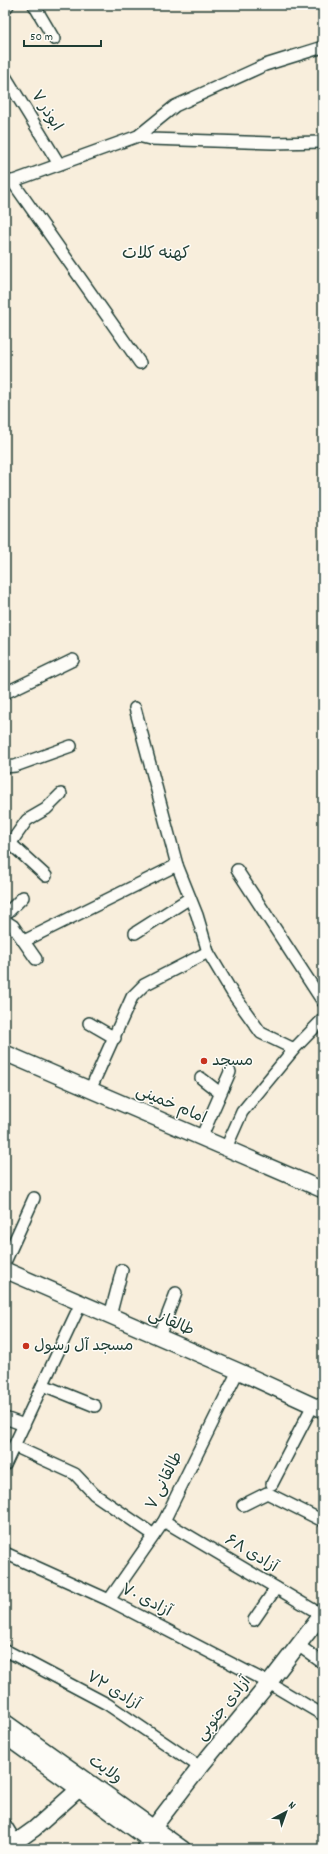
<svg xmlns="http://www.w3.org/2000/svg" width="328" height="1854" font-family="Dekko,'Playpen Sans Arabic',sans-serif">
	<style>
		.lines { fill: none; stroke-linecap: round; stroke-linejoin: round }
		.street-casing { stroke: #1f3d34; stroke-width: 14 }
		.secondary-casing { stroke: #1f3d34; stroke-width: 18 }
		.street { stroke: #fdfcf7; stroke-width: 11 }
		.secondary { stroke: #fdfcf7; stroke-width: 15 }
		.poi-dot { fill: #c8321e; stroke: #fdfcf7; stroke-width: 1.5 }
		.labels { text-anchor: middle; dominant-baseline: central; stroke-width: 3; stroke-linejoin: round; paint-order: stroke }
		.street-label { font-size: 16px; fill: #1f3d34; stroke: #fdfcf7 }
		.poi-label { font-size: 16px; fill: #1f3d34; stroke: #fdfcf7; text-anchor: start }
		.neighbourhood-label { font-size: 17px; fill: #1f3d34; stroke: #fdfcf7 }
	</style>
	<rect width="100%" height="100%" fill="#f8eedc"/>
	<filter id="ink" filterUnits="userSpaceOnUse"><feTurbulence type="fractalNoise" baseFrequency=".025" numOctaves="2"/><feDisplacementMap in="SourceGraphic" scale="8" xChannelSelector="R" yChannelSelector="G"/><feConvolveMatrix kernelMatrix="1 2 1 2 8 2 1 2 1" color-interpolation-filters="sRGB"/></filter>
	<g filter="url(#ink)">
		<g class="lines">
			<defs>
				<g id="street">
					<polyline points="34,5 54,39"/>
					<polyline points="5,76 59,164"/>
					<polyline points="138,136 150,139 273,143 323,142"/>
					<polyline points="12,181 140,363"/>
					<polyline points="5,184 138,136 175,106 265,65 323,47"/>
					<polyline points="5,693 73,660"/>
					<polyline points="135,708 177,865"/>
					<polyline points="5,767 15,766 71,746"/>
					<polyline points="10,843 46,876"/>
					<polyline points="5,851 27,820 46,809 61,794"/>
					<polyline points="237,870 323,1002"/>
					<polyline points="5,915 23,897"/>
					<polyline points="5,921 13,926 36,959"/>
					<polyline points="135,933 190,898"/>
					<polyline points="24,941 177,865 197,915 208,952 233,994 261,1033 294,1049"/>
					<polyline points="89,1023 115,1038"/>
					<polyline points="201,1078 220,1093"/>
					<polyline points="90,1090 132,997 144,985 208,952"/>
					<polyline points="201,1138 230,1072"/>
					<polyline points="226,1148 242,1112 294,1049 323,1019"/>
					<polyline points="5,1262 34,1198"/>
					<polyline points="110,1316 122,1270"/>
					<polyline points="159,1337 176,1293"/>
					<polyline points="43,1385 95,1406"/>
					<polyline points="5,1418 24,1425"/>
					<polyline points="14,1446 75,1474 94,1494 154,1535"/>
					<polyline points="5,1465 81,1303"/>
					<polyline points="272,1484 313,1405"/>
					<polyline points="243,1505 267,1493 323,1521"/>
					<polyline points="164,1521 322,1615"/>
					<polyline points="5,1553 109,1600 269,1683 323,1715"/>
					<polyline points="109,1600 164,1521 238,1371"/>
					<polyline points="254,1620 276,1588"/>
					<polyline points="298,1645 323,1663"/>
					<polyline points="5,1650 107,1704 200,1767"/>
					<polyline points="5,1824 16,1842"/>
				</g>
				<g id="secondary">
					<polyline points="5,6 6,5"/>
					<polyline points="5,1053 323,1190"/>
					<polyline points="5,1270 238,1371 323,1410"/>
					<polyline points="5,1722 183,1849"/>
					<polyline points="5,1736 162,1849"/>
					<polyline points="6,1849 34,1829 80,1788"/>
					<polyline points="145,1849 154,1827 200,1767 269,1683 323,1613"/>
				</g>
			</defs>
			<use href="#street" class="street-casing"/>
			<use href="#secondary" class="secondary-casing"/>
			<use href="#street" class="street"/>
			<use href="#secondary" class="secondary"/>
		</g>
	</g>
	<g class="poi-dot">
		<circle cx="204" cy="1061" r="4"/>
		<circle cx="26" cy="1346" r="4"/>
	</g>
	<g class="labels">
		<g class="street-label">
			<text transform="translate(46 111) rotate(58)">ابوذر ۷</text>
			<text transform="translate(171 1105) rotate(23)">امام خمینی</text>
			<text transform="translate(171 1323) rotate(23)">طالقانی</text>
			<text transform="translate(165 1481) rotate(-63)">طالقانی ۷</text>
			<text transform="translate(251 1554) rotate(31)">آزادی ۶۸</text>
			<text transform="translate(146 1601) rotate(27)">آزادی ۷۰</text>
			<text transform="translate(113 1691) rotate(31)">آزادی ۷۲</text>
			<text transform="translate(224 1709) rotate(-51)">آزادی جنوبی</text>
			<text transform="translate(105 1770) rotate(35)">ولایت</text>
		</g>
		<g class="poi-label">
			<text x="212" y="1061">مسجد</text>
			<text x="34" y="1346">مسجد آل رسول</text>
		</g>
		<g class="neighbourhood-label">
			<text x="156" y="255">کهنه کلات</text>
		</g>
	</g>
	<rect width="328" height="1854" fill="none" stroke="#fdfcf7" stroke-width="20"/>
	<rect x="10" y="10" width="308" height="1834" fill="none" stroke="#1f3d34" stroke-width="1.5" filter="url(#ink)"/>
	<g transform="translate(286 1812) rotate(41)" stroke="#fdfcf7" stroke-width="3" paint-order="stroke">
	<path d="M0-3L7 15L0 10L-7 15Z" fill="#1f3d34"/>
	<text y="-6" font-size="11" font-weight="bold" text-anchor="middle" fill="#1f3d34">N</text>
	</g>
	<path d="M24 40v6h77v-6" fill="none" stroke="#1f3d34" stroke-width="2"/>
	<text x="30" y="40" font-size="12" fill="#1f3d34" stroke="#fdfcf7" stroke-width="3" paint-order="stroke">50 m</text>
</svg>
